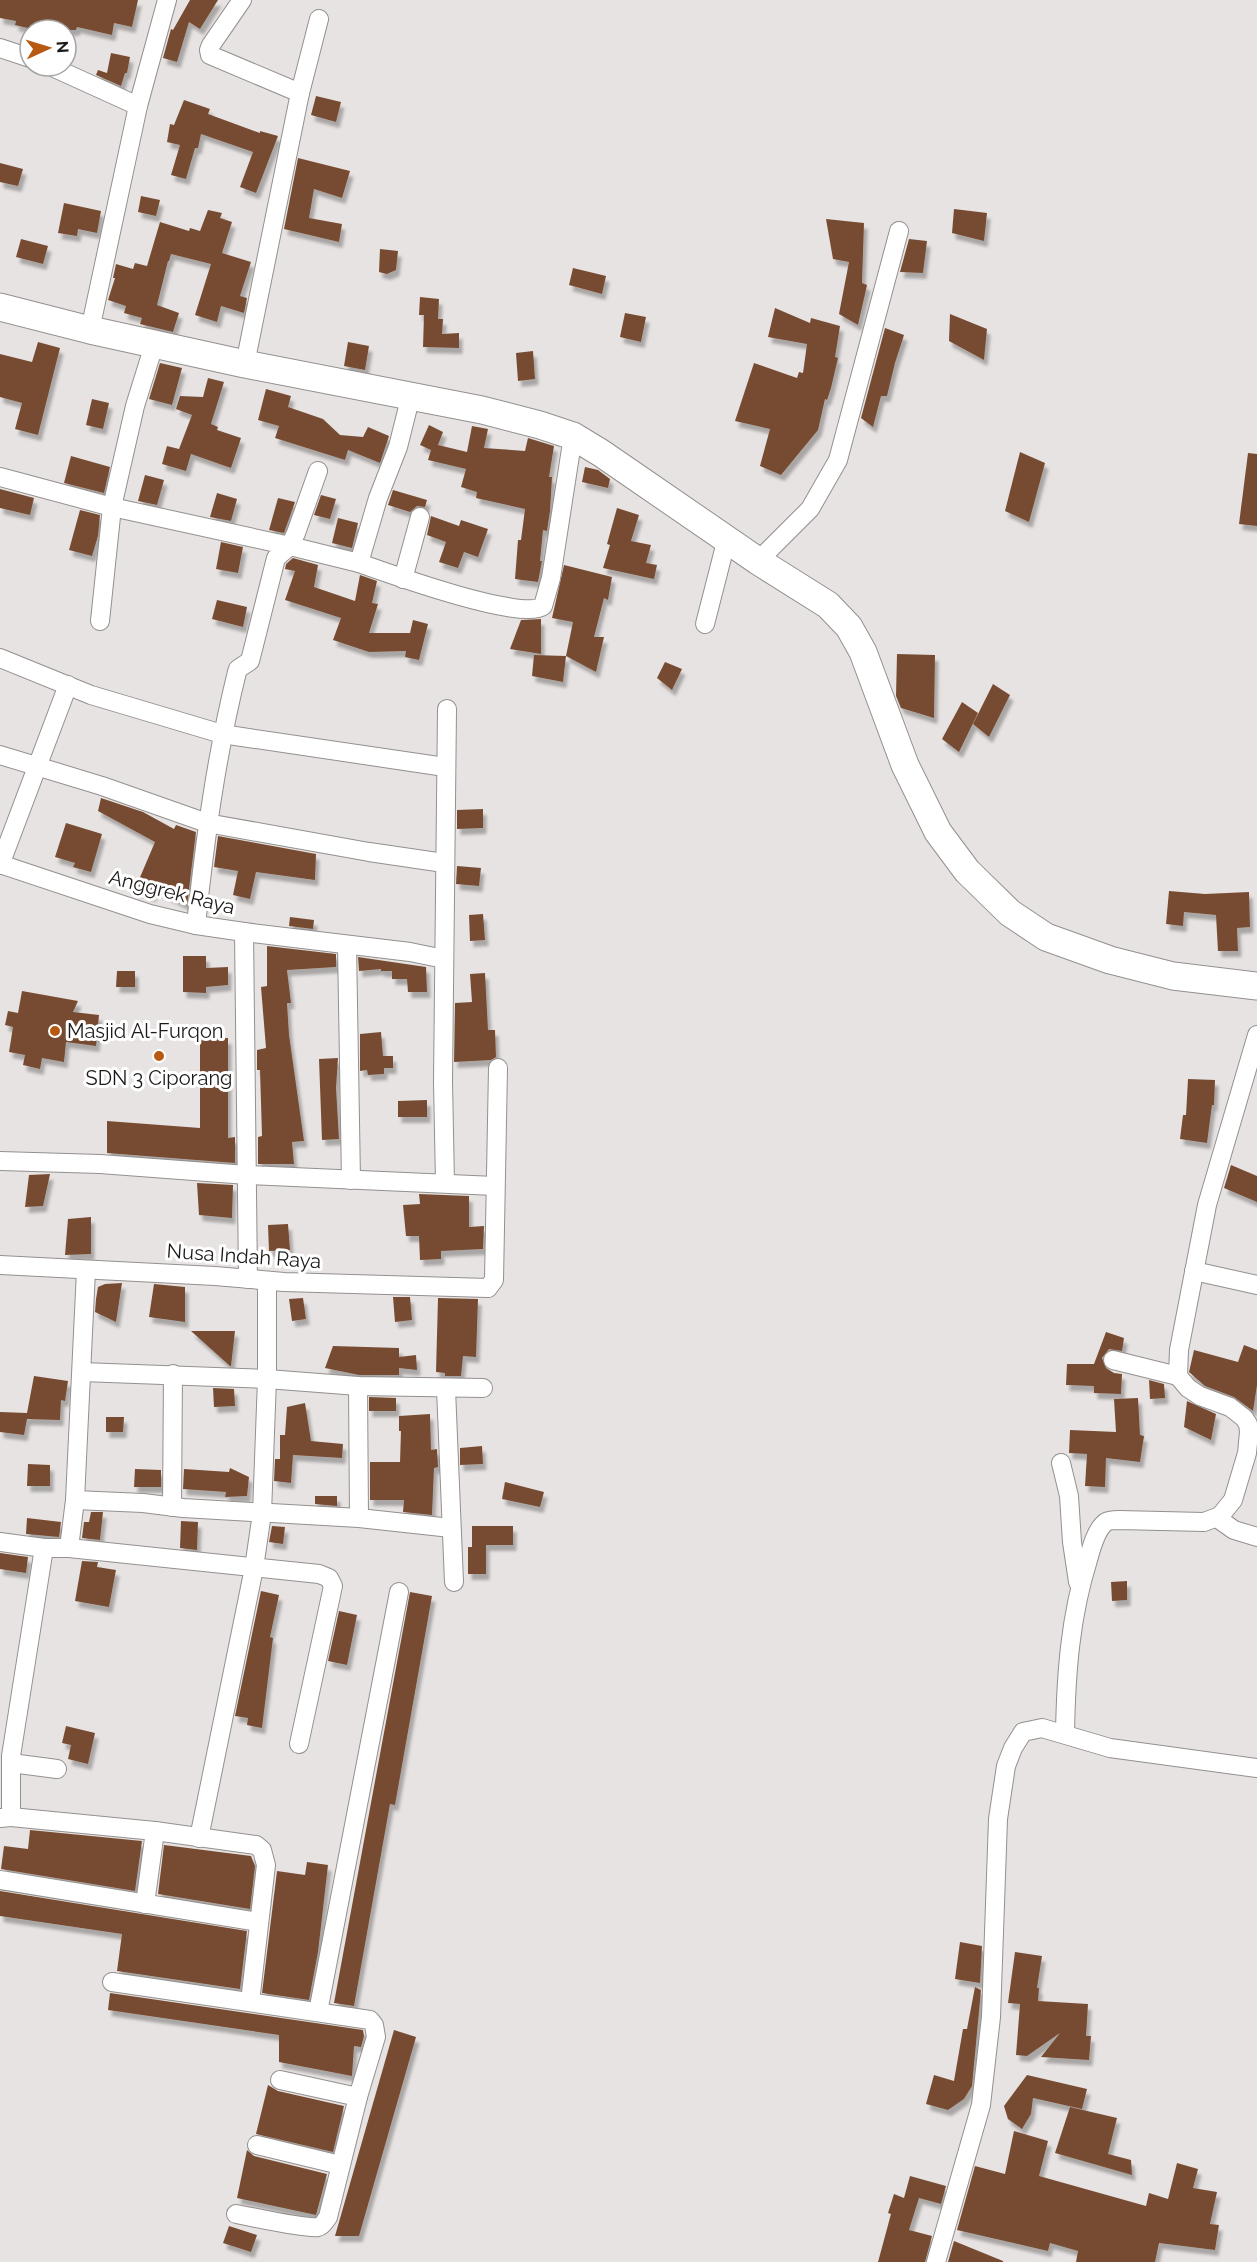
<svg xmlns="http://www.w3.org/2000/svg" width="1257" height="2262" font-family="Raleway,sans-serif">
	<style>
		.building { fill: #774c33; filter: url(#shadow) }
		.lines { fill: none; stroke-linecap: round; stroke-linejoin: round }
		.street-casing { stroke: #93908e; stroke-width: 20 }
		.secondary-casing { stroke: #93908e; stroke-width: 29 }
		.street { stroke: #fff; stroke-width: 18 }
		.secondary { stroke: #fff; stroke-width: 27 }
		.poi-dot { fill: #b85911; stroke: #fff; stroke-width: 2 }
		.labels { text-anchor: middle; dominant-baseline: central; stroke-width: 6; stroke-linejoin: round; paint-order: stroke }
		.street-label { font-size: 20px; fill: #1b1a19; stroke: #fff }
		.poi-label { font-size: 20px; fill: #1b1a19; stroke: #fff; text-anchor: start }
	</style>
	<defs>
		<filter id="shadow"><feDropShadow dx="3.5" dy="6" stdDeviation="1.5" flood-color="#0004"/></filter>
	</defs>
	<rect width="100%" height="100%" fill="#e7e3e2"/>
	<g class="building">
		<polygon points="0,0 138,0 132,27 114,23 112,35 77,27 76,30 36,30 15,25 16,21 0,18"/>
		<polygon points="190,0 218,0 200,29 189,22 177,62 163,58 171,29 173,30"/>
		<polygon points="111,53 130,57 127,73 125,73 121,86 96,75 98,70 107,73"/>
		<polygon points="316,96 341,102 336,122 311,115"/>
		<polygon points="184,100 210,109 208,114 260,133 260,131 278,136 256,193 240,187 253,152 201,134 198,148 195,148 186,179 171,175 180,145 167,142 170,124 174,125"/>
		<polygon points="298,158 350,171 342,198 314,189 309,218 342,224 339,242 284,229"/>
		<polygon points="0,163 23,169 18,186 0,182"/>
		<polygon points="141,196 160,200 156,216 138,212"/>
		<polygon points="64,203 101,211 97,233 78,229 77,236 58,233"/>
		<polygon points="954,209 987,213 984,241 952,233"/>
		<polygon points="208,210 222,213 220,218 232,222 222,253 251,262 240,296 247,298 244,313 221,306 217,322 195,315 211,264 171,254 169,261 168,261 157,305 179,313 173,332 140,324 142,318 124,313 126,306 108,300 115,278 113,278 116,264 133,269 135,263 147,266 160,222 189,231 190,228 200,231"/>
		<polygon points="826,219 864,223 862,283 867,285 858,325 839,314 849,262 833,259"/>
		<polygon points="21,239 48,246 43,264 16,257"/>
		<polygon points="909,239 927,241 923,273 900,272"/>
		<polygon points="380,249 398,251 396,270 387,274 379,272"/>
		<polygon points="573,268 606,276 602,294 569,285"/>
		<polygon points="420,297 439,299 438,319 443,319 442,334 459,333 459,348 423,347 424,315 419,315"/>
		<polygon points="775,308 810,323 811,318 840,326 835,357 838,358 831,388 827,400 825,399 818,430 781,475 760,466 770,429 735,421 754,363 797,378 799,372 803,373 807,344 768,337"/>
		<polygon points="625,313 646,317 641,342 620,337"/>
		<polygon points="950,314 987,329 984,360 949,341"/>
		<polygon points="885,328 904,335 895,363 887,396 881,396 873,427 861,418"/>
		<polygon points="38,342 60,348 38,435 15,429 22,403 0,397 0,354 32,362"/>
		<polygon points="348,342 369,346 365,370 344,366"/>
		<polygon points="533,351 535,379 518,381 516,353"/>
		<polygon points="160,363 182,368 172,405 149,399"/>
		<polygon points="208,378 224,382 211,424 218,427 217,430 241,438 231,468 191,454 186,471 162,464 167,446 179,449 192,415 176,409 180,396 203,397"/>
		<polygon points="266,389 291,396 288,407 323,419 340,435 363,437 368,427 389,436 380,463 348,450 345,460 275,438 279,426 258,420"/>
		<polygon points="92,399 109,403 103,429 86,425"/>
		<polygon points="429,425 443,432 438,445 467,452 472,426 488,429 484,448 525,451 528,438 554,446 549,477 552,477 550,511 547,531 543,530 540,561 542,561 538,582 515,579 518,540 521,540 525,509 476,498 477,492 461,487 466,469 428,460 431,450 420,445"/>
		<polygon points="1020,452 1045,463 1029,522 1005,511"/>
		<polygon points="1248,453 1257,454 1257,526 1239,524"/>
		<polygon points="71,456 110,467 104,493 64,483"/>
		<polygon points="585,467 598,470 610,479 608,488 582,482"/>
		<polygon points="145,475 164,480 157,505 138,501"/>
		<polygon points="0,489 34,498 30,515 0,508"/>
		<polygon points="393,490 427,500 425,507 417,506 410,512 388,505"/>
		<polygon points="217,493 237,499 231,521 210,517"/>
		<polygon points="321,495 336,499 330,519 314,515"/>
		<polygon points="278,498 295,502 284,533 269,530"/>
		<polygon points="617,508 639,515 631,541 651,545 646,563 657,565 654,579 603,568 610,545 607,544"/>
		<polygon points="80,510 100,515 98,536 92,556 69,550"/>
		<polygon points="431,516 459,526 461,520 488,529 478,557 464,552 458,568 439,562 446,542 427,535"/>
		<polygon points="338,518 358,523 352,548 332,543"/>
		<polygon points="221,542 243,547 238,573 216,569"/>
		<polygon points="293,558 318,565 314,587 355,601 360,575 377,581 372,603 378,604 369,633 410,633 413,620 428,624 419,660 405,657 406,651 369,652 333,640 341,618 285,600 295,571 285,569 286,564"/>
		<polygon points="564,565 612,577 608,600 604,598 594,637 604,637 596,672 566,656 573,622 552,618"/>
		<polygon points="217,600 247,607 243,627 212,619"/>
		<polygon points="541,619 541,654 510,649 521,620"/>
		<polygon points="897,654 935,655 934,718 901,708 896,696"/>
		<polygon points="534,655 566,656 563,682 532,676"/>
		<polygon points="665,662 682,669 672,690 657,678"/>
		<polygon points="993,684 1010,695 989,737 973,724"/>
		<polygon points="962,702 978,713 959,752 942,739"/>
		<polygon points="101,798 143,812 174,829 176,825 196,832 187,905 155,889 152,896 135,889 155,842 98,811"/>
		<polygon points="483,809 483,828 457,829 457,810"/>
		<polygon points="66,823 102,834 91,872 73,867 75,863 55,857"/>
		<polygon points="218,836 316,854 315,880 256,872 250,899 233,895 238,871 214,867"/>
		<polygon points="457,866 481,868 479,886 456,884"/>
		<polygon points="1169,891 1205,894 1249,892 1250,927 1237,928 1238,951 1218,951 1216,915 1184,912 1183,926 1166,924"/>
		<polygon points="483,914 485,940 470,941 469,915"/>
		<polygon points="290,917 314,920 313,929 289,926"/>
		<polygon points="267,946 336,954 336,967 287,970 291,1003 287,1003 289,1035 304,1141 292,1142 294,1164 258,1164 258,1137 262,1136 260,1070 257,1070 257,1050 266,1048 261,987 267,986"/>
		<polygon points="183,956 206,956 206,968 228,967 228,985 206,987 206,993 183,992"/>
		<polygon points="358,957 426,967 427,992 408,992 407,979 392,979 392,971 381,971 381,969 359,971"/>
		<polygon points="117,971 135,971 135,987 116,987"/>
		<polygon points="485,973 488,1030 495,1030 496,1057 491,1060 454,1062 455,1003 472,1002 470,974"/>
		<polygon points="22,991 78,1001 73,1012 99,1015 96,1046 66,1042 64,1062 42,1058 40,1069 23,1065 25,1055 9,1052 13,1027 5,1025 8,1011 18,1013"/>
		<polygon points="381,1032 383,1056 393,1056 393,1068 384,1068 384,1074 368,1075 367,1070 360,1071 360,1034"/>
		<polygon points="228,1038 228,1138 235,1137 235,1163 107,1153 107,1121 200,1128 200,1039"/>
		<polygon points="338,1058 336,1088 339,1139 322,1140 319,1059"/>
		<polygon points="1188,1079 1215,1080 1214,1105 1212,1105 1207,1143 1180,1139 1183,1115 1186,1115"/>
		<polygon points="427,1100 427,1117 398,1117 398,1101"/>
		<polygon points="1231,1165 1257,1176 1257,1202 1224,1188"/>
		<polygon points="50,1174 43,1206 25,1207 29,1175"/>
		<polygon points="197,1183 233,1185 232,1218 199,1215"/>
		<polygon points="419,1194 469,1196 469,1227 484,1226 483,1249 441,1251 441,1259 420,1260 419,1236 406,1236 403,1205 420,1204"/>
		<polygon points="91,1217 91,1254 65,1255 68,1219"/>
		<polygon points="288,1224 290,1250 269,1251 268,1225"/>
		<polygon points="122,1283 116,1322 95,1312 96,1299 98,1287 105,1284"/>
		<polygon points="154,1284 185,1287 185,1322 149,1317"/>
		<polygon points="393,1297 410,1297 412,1320 395,1322"/>
		<polygon points="303,1298 306,1319 292,1321 289,1299"/>
		<polygon points="438,1298 478,1299 476,1357 463,1356 461,1376 445,1376 445,1373 436,1372"/>
		<polygon points="191,1331 235,1331 231,1366 230,1366"/>
		<polygon points="1106,1332 1124,1338 1122,1351 1109,1349 1102,1358 1106,1368 1114,1373 1122,1374 1121,1394 1094,1393 1094,1386 1066,1385 1067,1364 1094,1364"/>
		<polygon points="1244,1345 1257,1350 1257,1385 1253,1411 1234,1397 1205,1386 1189,1372 1194,1350 1238,1362"/>
		<polygon points="333,1346 399,1348 399,1357 416,1355 417,1370 399,1368 399,1375 359,1375 325,1368"/>
		<polygon points="34,1376 68,1381 65,1401 61,1400 60,1420 27,1419 24,1435 0,1432 0,1412 27,1413"/>
		<polygon points="1149,1380 1164,1384 1165,1398 1150,1399"/>
		<polygon points="213,1388 234,1389 235,1406 214,1407"/>
		<polygon points="369,1397 396,1398 396,1411 369,1411"/>
		<polygon points="1138,1398 1140,1435 1144,1436 1140,1462 1106,1458 1105,1487 1085,1486 1087,1454 1069,1453 1070,1430 1116,1432 1114,1399"/>
		<polygon points="1187,1401 1216,1414 1211,1440 1184,1427"/>
		<polygon points="305,1403 311,1441 343,1444 342,1458 293,1455 291,1483 274,1481 275,1459 280,1459 280,1435 285,1435 287,1407"/>
		<polygon points="430,1414 431,1450 437,1449 438,1467 434,1468 432,1515 403,1512 404,1500 370,1500 370,1462 400,1462 401,1431 399,1431 399,1416"/>
		<polygon points="106,1417 124,1417 123,1432 106,1432"/>
		<polygon points="482,1446 483,1464 460,1465 460,1448"/>
		<polygon points="28,1464 50,1465 50,1486 27,1486"/>
		<polygon points="230,1468 249,1477 247,1496 225,1497 226,1492 183,1489 184,1469 229,1472"/>
		<polygon points="135,1469 161,1470 161,1487 134,1487"/>
		<polygon points="505,1482 544,1492 540,1507 502,1499"/>
		<polygon points="315,1496 337,1496 337,1506 315,1504"/>
		<polygon points="91,1512 103,1512 100,1540 82,1538 84,1522 89,1522"/>
		<polygon points="27,1518 61,1522 59,1537 26,1534"/>
		<polygon points="181,1521 198,1522 197,1550 180,1548"/>
		<polygon points="272,1526 285,1527 283,1544 269,1542"/>
		<polygon points="472,1526 513,1526 513,1545 486,1545 486,1574 468,1574 468,1547 472,1547"/>
		<polygon points="0,1553 28,1557 26,1573 0,1569"/>
		<polygon points="82,1561 98,1562 97,1567 116,1570 109,1607 75,1601"/>
		<polygon points="1127,1581 1127,1600 1112,1601 1111,1582"/>
		<polygon points="261,1591 279,1595 270,1637 273,1638 262,1728 247,1725 248,1718 235,1716"/>
		<polygon points="410,1592 432,1596 395,1805 390,1804 354,2006 334,2003"/>
		<polygon points="339,1611 357,1615 347,1665 328,1661"/>
		<polygon points="66,1726 95,1733 88,1764 68,1759 71,1745 62,1743"/>
		<polygon points="30,1830 142,1841 135,1891 1,1869 4,1846 28,1849"/>
		<polygon points="164,1845 251,1856 255,1866 250,1909 158,1894"/>
		<polygon points="307,1862 328,1865 318,1952 309,2000 262,1993 277,1871 305,1875"/>
		<polygon points="0,1891 247,1931 240,1989 117,1971 122,1934 0,1916"/>
		<polygon points="960,1942 982,1946 980,1983 955,1979"/>
		<polygon points="1015,1952 1042,1956 1037,1988 1039,1988 1038,2001 1088,2004 1086,2036 1091,2036 1089,2060 1041,2057 1060,2033 1027,2056 1016,2055 1020,2004 1008,2003"/>
		<polygon points="975,1987 981,1990 972,2086 964,2099 948,2110 926,2104 934,2075 954,2081 963,2029 967,2029"/>
		<polygon points="110,1993 363,2030 364,2036 361,2047 354,2046 352,2076 279,2062 279,2035 108,2010"/>
		<polygon points="394,2030 416,2037 359,2236 335,2236"/>
		<polygon points="1027,2075 1087,2089 1082,2109 1033,2098 1031,2114 1022,2129 1008,2119 1004,2106"/>
		<polygon points="268,2085 278,2091 344,2106 333,2152 256,2134"/>
		<polygon points="1070,2107 1117,2118 1108,2154 1131,2160 1132,2175 1055,2153"/>
		<polygon points="1014,2131 1048,2141 1039,2176 1146,2206 1149,2193 1168,2199 1177,2163 1198,2169 1193,2188 1217,2192 1210,2224 1219,2225 1215,2250 1159,2243 1155,2262 1076,2262 1078,2251 1050,2243 1048,2251 957,2230 975,2166 1005,2174"/>
		<polygon points="247,2150 254,2156 327,2174 316,2215 237,2198"/>
		<polygon points="910,2176 946,2186 941,2204 919,2198 909,2230 932,2236 925,2262 878,2262 891,2214 888,2213 894,2194 904,2198"/>
		<polygon points="229,2226 257,2235 251,2252 223,2243"/>
		<polygon points="954,2241 1003,2261 1003,2262 948,2262"/>
	</g>
	<g class="lines">
		<defs>
			<g id="street">
				<polyline points="242,0 211,45 209,50 210,55 300,93"/>
				<polyline points="0,48 30,58"/>
				<polyline points="50,66 138,106"/>
				<polyline points="90,330 138,106 167,0"/>
				<polyline points="245,364 300,93 319,19"/>
				<path d="M411,395L398,447L378,498L359,563C387,573 523,622 543,606L551,578L573,436"/>
				<polyline points="0,477 112,507 290,546 359,563"/>
				<polyline points="758,561 810,509 838,460 899,231"/>
				<polyline points="403,579 420,517"/>
				<polyline points="100,621 112,507 135,406 154,345"/>
				<polyline points="705,624 727,538"/>
				<polyline points="0,658 91,695 222,734 445,767"/>
				<polyline points="0,755 102,786 207,823 369,852 444,863"/>
				<polyline points="0,864 150,914 196,925 244,932 248,1279"/>
				<polyline points="0,865 68,685"/>
				<path d="M196,925C205,839 216,757 237,672L238,669L250,661L276,558L290,546L296,533L318,471"/>
				<polyline points="244,932 410,952 444,959"/>
				<polyline points="347,945 351,1180"/>
				<polyline points="0,1161 100,1164 247,1175 495,1186"/>
				<polyline points="445,1183 443,1082 447,709"/>
				<polyline points="0,1265 215,1276 284,1282 488,1288 494,1280 498,1068"/>
				<polyline points="1194,1271 1257,1285"/>
				<polyline points="1113,1360 1178,1376"/>
				<polyline points="82,1372 267,1379 358,1386 483,1388"/>
				<polyline points="358,1386 359,1518"/>
				<polyline points="446,1389 454,1582"/>
				<polyline points="1061,1463 1069,1496 1072,1542 1078,1582"/>
				<polyline points="75,1500 143,1503 183,1508 359,1518 451,1528"/>
				<polyline points="172,1507 173,1374"/>
				<polyline points="1217,1518 1234,1530 1257,1537"/>
				<polyline points="0,1542 44,1548"/>
				<polyline points="69,1548 75,1500 86,1270"/>
				<path d="M1065,1734C1066,1675 1070,1617 1088,1560C1091,1549 1096,1529 1106,1522C1109,1520 1115,1520 1119,1520L1204,1522L1220,1516L1233,1500L1247,1453L1249,1432L1248,1424L1244,1418L1230,1407L1200,1396L1188,1388L1178,1376L1179,1350L1207,1205L1257,1035"/>
				<polyline points="11,1763 57,1769"/>
				<polyline points="11,1817 155,1831 256,1845 262,1850 266,1865 250,2002"/>
				<polyline points="0,1818 11,1817 11,1756 44,1548 69,1548 319,1574 329,1578 333,1586 299,1744"/>
				<polyline points="199,1838 254,1568 262,1513 267,1379 267,1281"/>
				<polyline points="0,1880 259,1922"/>
				<polyline points="145,1904 155,1831"/>
				<path d="M112,1982L370,2020L374,2025L376,2037L358,2097L328,2217C325,2221 323,2226 318,2227C304,2229 253,2217 236,2214"/>
				<polyline points="318,2012 399,1592"/>
				<polyline points="280,2080 358,2097"/>
				<polyline points="257,2145 340,2165"/>
				<polyline points="936,2262 981,2105 991,2017 998,1819 1006,1766 1013,1748 1023,1732 1042,1728 1110,1748 1257,1768"/>
			</g>
			<polyline id="secondary" points="0,307 90,330 245,364 482,410 540,425 573,436 601,453 758,561 828,605 849,627 863,652 905,765 938,832 967,871 1010,913 1046,937 1110,960 1173,976 1257,986"/>
		</defs>
		<use href="#street" class="street-casing"/>
		<use href="#secondary" class="secondary-casing"/>
		<use href="#street" class="street"/>
		<use href="#secondary" class="secondary"/>
	</g>
	<g class="poi-dot">
		<circle cx="55" cy="1031" r="6"/>
		<circle cx="159" cy="1056" r="6"/>
	</g>
	<g class="labels">
		<g class="street-label">
			<text transform="translate(172 892) rotate(14)">Anggrek Raya</text>
			<text transform="translate(244 1256) rotate(4)">Nusa Indah Raya</text>
		</g>
		<g class="poi-label">
			<text x="67" y="1031">Masjid Al-Furqon</text>
			<text x="159" y="1078" text-anchor="middle">SDN 3 Ciporang</text>
		</g>
	</g>
	<g transform="translate(48 48) rotate(86)"><circle r="28" fill="#ffffff" stroke="#a4a3a3" stroke-width="1.5"/>
	<path d="M0-4.5L10 22L0 15L-10 22Z" fill="#b85911"/>
	<text y="-9" font-size="16" font-weight="bold" text-anchor="middle" fill="#1b1a19">N</text>
	</g>
</svg>
